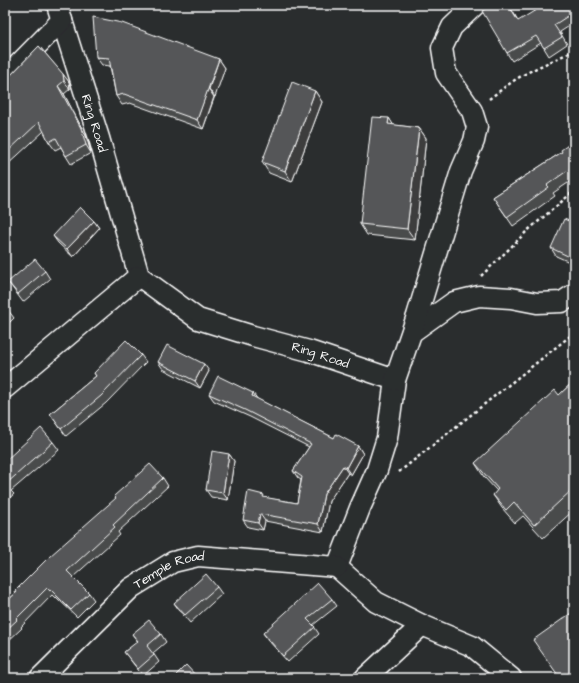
<svg xmlns="http://www.w3.org/2000/svg" width="579" height="683" font-family="'Architects Daughter',sans-serif">
	<style>
		.lines { fill: none; stroke-linecap: round; stroke-linejoin: round }
		.minor-casing { stroke: #fff; stroke-width: 23 }
		.path { stroke: #fff; stroke-width: 2.5; stroke-dasharray: 3 3; stroke-linecap: butt }
		.minor { stroke: #2a2d2e; stroke-width: 20 }
		.wall { fill: #494b4c; stroke: #fff }
		.shaded-wall { fill: #3c3d3e; stroke: #fff }
		.building { fill: #555758; stroke: #fff }
		.labels { text-anchor: middle; dominant-baseline: central; stroke-width: 4; stroke-linejoin: round; paint-order: stroke }
		.street-label { font-size: 13px; fill: #fff; stroke: #2a2d2e }
	</style>
	<rect width="100%" height="100%" fill="#2a2d2e"/>
	<filter id="ink" filterUnits="userSpaceOnUse"><feTurbulence type="fractalNoise" baseFrequency=".025" numOctaves="2"/><feDisplacementMap in="SourceGraphic" scale="8" xChannelSelector="R" yChannelSelector="G"/><feConvolveMatrix kernelMatrix="1 2 1 2 8 2 1 2 1" color-interpolation-filters="sRGB"/></filter>
	<g filter="url(#ink)">
		<g class="lines">
			<defs>
				<g id="minor">
					<path id="s1" d="M57,5L99,138L139,276L198,319L253,336L309,351L395,380L387,438L377,470L360,508L337,567L376,602L422,625L472,646L511,678"/>
					<polyline points="5,78 62,20"/>
					<polyline points="412,332 454,302 479,296 511,298 537,303 562,302 574,294"/>
					<polyline points="395,380 417,316 461,171 474,141 477,127 472,111 446,73 442,48 452,27 475,5"/>
					<polyline points="5,388 139,276"/>
					<path id="s2" d="M40,678L131,588L173,562L198,556L337,567"/>
					<polyline points="365,678 422,625"/>
				</g>
			</defs>
			<use href="#minor" class="minor-casing"/>
			<g class="path">
				<path d="M489,99C501,90 512,81 525,74C541,65 558,59 574,50"/>
				<polyline points="481,276 507,251 526,232 574,191"/>
				<polyline points="399,472 574,333"/>
			</g>
			<use href="#minor" class="minor"/>
		</g>
		<g class="wall">
			<polygon points="491,5 509,5 518,21 574,5 574,23 560,32 567,44 549,56 541,43 512,61 507,53"/>
			<polygon points="39,46 69,82 70,89 64,94 86,136 91,153 71,164 66,156 61,147 55,150 49,142 44,131 5,167 5,79 8,78"/>
			<polygon points="96,57 219,59 225,68 203,129 130,103 122,105 116,96 110,66 102,65"/>
			<polygon points="315,91 322,102 292,182 269,173 262,162"/>
			<polygon points="389,118 393,125 419,128 426,138 415,240 367,235 360,224"/>
			<polygon points="574,141 574,179 553,193 555,196 513,226 493,197 562,152"/>
			<polygon points="94,221 99,228 73,257 58,243 53,236"/>
			<polygon points="574,223 574,264 556,256 551,248"/>
			<polygon points="45,271 50,279 23,302 8,282"/>
			<polygon points="5,306 14,318 5,327"/>
			<polygon points="141,355 146,362 106,403 66,436 50,414 96,376 94,373"/>
			<polygon points="158,362 209,371 200,388 163,369"/>
			<polygon points="574,381 574,510 543,538 523,516 515,523 502,508 493,495 497,491 484,477 475,463 559,395"/>
			<polygon points="209,394 257,399 334,438 358,446 363,454 351,475 348,473 329,501 323,532 265,521 263,530 248,527 243,520 266,498 297,503 301,480 298,478 293,471 309,447 250,417 214,401"/>
			<polygon points="53,442 59,450 11,491 14,494 5,502 5,461"/>
			<polygon points="229,454 234,461 228,500 211,497 206,490"/>
			<polygon points="163,478 168,486 118,532 120,535 73,577 89,593 94,600 77,617 56,597 55,598 52,595 21,627 22,628 5,644 5,603 16,593 15,591"/>
			<polygon points="217,587 222,594 190,623 179,610 174,603"/>
			<polygon points="332,599 337,606 313,625 319,634 288,662 268,640 263,633"/>
			<polygon points="574,611 574,678 560,678"/>
			<polygon points="132,634 161,634 166,642 153,653 159,662 143,676 124,652 138,642"/>
		</g>
		<g class="shaded-wall">
			<polygon points="508,5 509,5 523,29"/>
			<polygon points="219,59 225,68 215,97 209,89"/>
			<polygon points="63,74 69,82 70,89 64,81"/>
			<polygon points="58,86 64,94 86,136 91,153 86,145"/>
			<polygon points="208,88 214,97 203,129 197,120"/>
			<polygon points="315,91 322,102 292,182 285,171"/>
			<polygon points="389,118 396,129 388,124"/>
			<polygon points="419,128 426,138 415,240 407,229"/>
			<polygon points="94,221 99,228 73,257 67,249"/>
			<polygon points="204,364 209,371 200,388 195,381"/>
			<polygon points="253,393 258,400 252,396"/>
			<polygon points="358,446 363,454 351,475 346,468"/>
			<polygon points="229,454 234,461 228,500 223,493"/>
			<polygon points="343,466 348,473 329,501 323,532 318,524 324,494"/>
			<polygon points="260,514 265,521 263,530 258,523"/>
		</g>
		<g class="building">
			<polygon points="491,5 508,5 518,21 544,5 574,5 574,10 570,13 571,14 554,25 562,37 544,48 536,36 507,53 482,11"/>
			<polygon points="93,17 122,23 219,59 197,120 124,94 116,96 109,58 96,57"/>
			<polygon points="39,46 63,74 64,81 58,86 81,128 86,145 66,156 56,138 49,142 39,122 5,154 5,79 8,78"/>
			<polygon points="292,82 315,91 285,171 262,162"/>
			<polygon points="372,117 389,118 388,124 419,128 407,229 360,224"/>
			<polygon points="574,141 574,166 547,185 549,187 507,217 493,197 562,152 561,150"/>
			<polygon points="80,207 94,221 67,249 53,236"/>
			<polygon points="564,219 574,223 574,259 551,248"/>
			<polygon points="35,259 45,271 18,294 8,282"/>
			<polygon points="5,306 9,311 5,315"/>
			<polygon points="126,340 141,355 101,396 61,429 50,414 96,376 94,373"/>
			<polygon points="167,345 204,364 195,381 158,362"/>
			<polygon points="218,376 253,393 252,396 334,438 336,434 358,446 346,468 343,466 324,494 318,524 260,514 258,523 243,520 248,491 264,495 263,497 297,503 302,477 293,471 311,444 245,410 209,394"/>
			<polygon points="574,381 574,488 534,525 514,502 506,510 493,495 498,489 475,463 555,390 559,395"/>
			<polygon points="41,428 53,442 6,484 8,487 5,490 5,461"/>
			<polygon points="212,451 229,454 223,493 206,490"/>
			<polygon points="150,464 163,478 113,525 115,527 67,571 89,593 71,610 51,590 50,591 47,588 16,619 17,620 5,631 5,603 17,592 15,591 50,556 116,498 114,496"/>
			<polygon points="206,574 217,587 185,615 174,603"/>
			<polygon points="318,583 332,599 307,619 315,627 283,656 263,633"/>
			<polygon points="574,611 574,638 570,641 574,647 574,678 560,678 533,640"/>
			<polygon points="149,620 161,634 147,646 154,655 138,669 124,652 138,641 132,634"/>
			<polygon points="186,665 198,678 174,678 174,677"/>
			<polygon points="224,672 230,678 217,678"/>
		</g>
	</g>
	<g class="labels">
		<g class="street-label">
			<text stroke="none"><textPath href="#s1" startOffset="124">Ring Road</textPath></text>
			<text stroke="none"><textPath href="#s1" startOffset="484">Ring Road</textPath></text>
			<text stroke="none"><textPath href="#s2" startOffset="171">Temple Road</textPath></text>
		</g>
	</g>
	<rect width="579" height="683" fill="none" stroke="#2a2d2e" stroke-width="20"/>
	<rect x="10" y="10" width="559" height="663" fill="none" stroke="#fff" stroke-width="1.5" filter="url(#ink)"/>
</svg>
